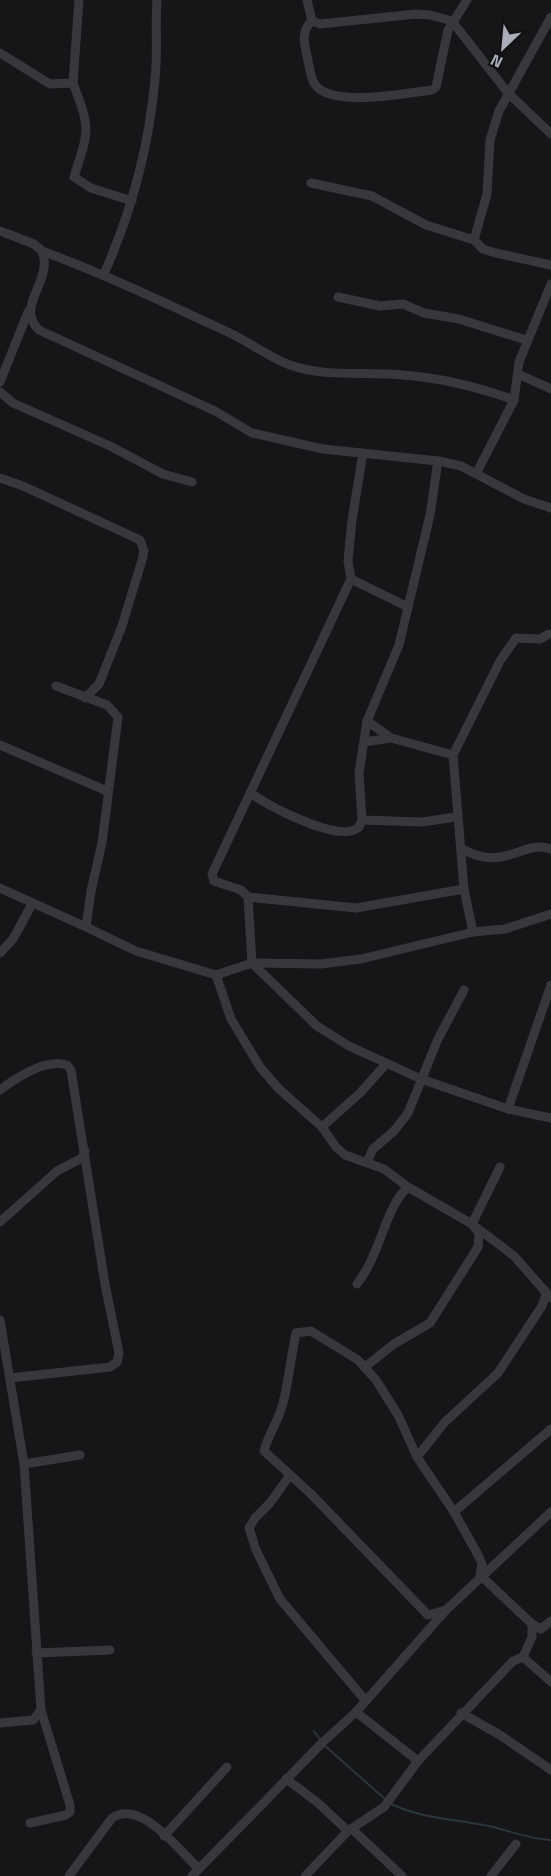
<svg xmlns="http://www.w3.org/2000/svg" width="551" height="1876" font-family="'Titillium Web',sans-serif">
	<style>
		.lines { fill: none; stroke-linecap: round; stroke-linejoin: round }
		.stream { stroke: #2c353c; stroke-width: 2 }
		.minor { stroke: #37383d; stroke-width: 9 }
	</style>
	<rect width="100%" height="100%" fill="#161618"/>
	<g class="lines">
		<g class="stream">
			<polyline points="314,1731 321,1741"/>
			<polyline points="324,1745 385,1799"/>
			<path d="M389,1803C423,1820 462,1819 497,1828C516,1833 531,1839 551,1840"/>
		</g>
		<g class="minor">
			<polyline points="307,0 312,21 320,24 416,14 430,15 452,21 508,93 551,134"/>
			<path d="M312,21C301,31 304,42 307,56C309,64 310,76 314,83C329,109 407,93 432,90L436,87L448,30L467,0"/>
			<path d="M0,53L50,84L73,83C91,131 89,129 74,177L91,188L132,201"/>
			<polyline points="73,83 79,0"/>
			<polyline points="311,183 372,196 426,225 474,240 483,249 496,253 551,265"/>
			<path d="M0,231L34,244L42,251C107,275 170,305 234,335C252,344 272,359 290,365C326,378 366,371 403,375C442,378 478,387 514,400"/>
			<polyline points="474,240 487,194 490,140 499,111 551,17"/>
			<path d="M42,251C54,281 14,306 39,330L215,411L252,433L323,449L438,461L461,466L524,499L551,508"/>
			<path d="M104,274C131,213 149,146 155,79C158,53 155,26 157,0"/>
			<polyline points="338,297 380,306 403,304 424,313 459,319 526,340"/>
			<polyline points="518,374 551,389"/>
			<polyline points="0,382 28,312"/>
			<polyline points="0,392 13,403 110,446 163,474 192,482"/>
			<polyline points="363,453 352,520 348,561 351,579 212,874 214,881 241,890 248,897 356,908 464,889"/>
			<polyline points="477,472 514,400 519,362 551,284"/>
			<polyline points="0,478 23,486 140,540 144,551 142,560 122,626 99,684 85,698"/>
			<polyline points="351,579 408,607"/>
			<polyline points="56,686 107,705 118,717 102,843 91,891 86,927 136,951 216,975 252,963 321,964 361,959 473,932 505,929 551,914"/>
			<polyline points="367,721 391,738 453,755"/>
			<polyline points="364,742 391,738"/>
			<polyline points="0,745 107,791"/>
			<path d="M250,793C268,805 340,845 359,827L362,820L359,773L367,721L399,645L430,515L438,461"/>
			<polyline points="362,820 422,822 456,817"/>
			<path d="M462,849C506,873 522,839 551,849"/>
			<polyline points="0,888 86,927"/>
			<polyline points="248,897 252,963 317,1026 349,1046 421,1079 508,1109 551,1118"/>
			<polyline points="473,932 464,889 453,755 500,661 516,638 540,639 549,634"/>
			<polyline points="0,953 13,939 32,904"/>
			<polyline points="216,975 231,1019 260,1067 279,1089 322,1127 336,1147 345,1155 384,1169 408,1187 472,1224 514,1256 551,1298"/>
			<path d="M0,1090C16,1078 46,1058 67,1065L71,1070L105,1284L119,1353L117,1362L110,1367L10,1378"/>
			<polyline points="508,1109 551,985"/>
			<polyline points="322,1127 360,1093 386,1064"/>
			<polyline points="367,1162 373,1149 394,1131 408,1113 437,1041 464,990"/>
			<polyline points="0,1222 57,1171 82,1158 85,1151"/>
			<path d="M357,1284C381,1254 385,1207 408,1187"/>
			<polyline points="0,1320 24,1464 41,1710 70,1805 70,1812 66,1815 30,1823"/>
			<polyline points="365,1367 394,1344 430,1323 478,1247 479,1233 472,1224 500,1167"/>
			<polyline points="417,1457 445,1422 498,1373 542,1306 546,1295 544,1290"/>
			<polyline points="24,1464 80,1455"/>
			<polyline points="290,1475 270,1503 255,1518 249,1528 256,1550 280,1599 365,1700"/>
			<polyline points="454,1512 551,1429"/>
			<path d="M446,1610L428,1615L310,1493L264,1451C268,1434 279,1421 283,1403C289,1380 291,1356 296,1333L311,1331L358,1360L376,1380L398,1415L417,1457L454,1512L478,1555L482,1564L480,1575L532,1624L541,1629L551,1621"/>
			<polyline points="532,1624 532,1637 523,1657 551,1682"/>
			<polyline points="36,1653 110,1650"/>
			<polyline points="461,1713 500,1735 551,1770"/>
			<polyline points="0,1723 33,1720 41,1710"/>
			<polyline points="418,1761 513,1661 523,1657"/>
			<polyline points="286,1779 317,1802 348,1831"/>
			<polyline points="352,1829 402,1876"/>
			<polyline points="164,1836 227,1767"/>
			<path d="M69,1876L112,1818C141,1799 178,1849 198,1868"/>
			<polyline points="192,1876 323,1742 356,1712"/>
			<polyline points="305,1876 348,1831 384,1807 418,1761 356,1712 446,1610 551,1512"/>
			<polyline points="491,1876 516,1844"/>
		</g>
	</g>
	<g transform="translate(503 48) rotate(206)" stroke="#111113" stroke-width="4.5" paint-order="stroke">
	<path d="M0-4.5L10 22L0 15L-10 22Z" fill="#a8adb8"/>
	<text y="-9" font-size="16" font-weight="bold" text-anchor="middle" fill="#a8adb8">N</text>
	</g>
</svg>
